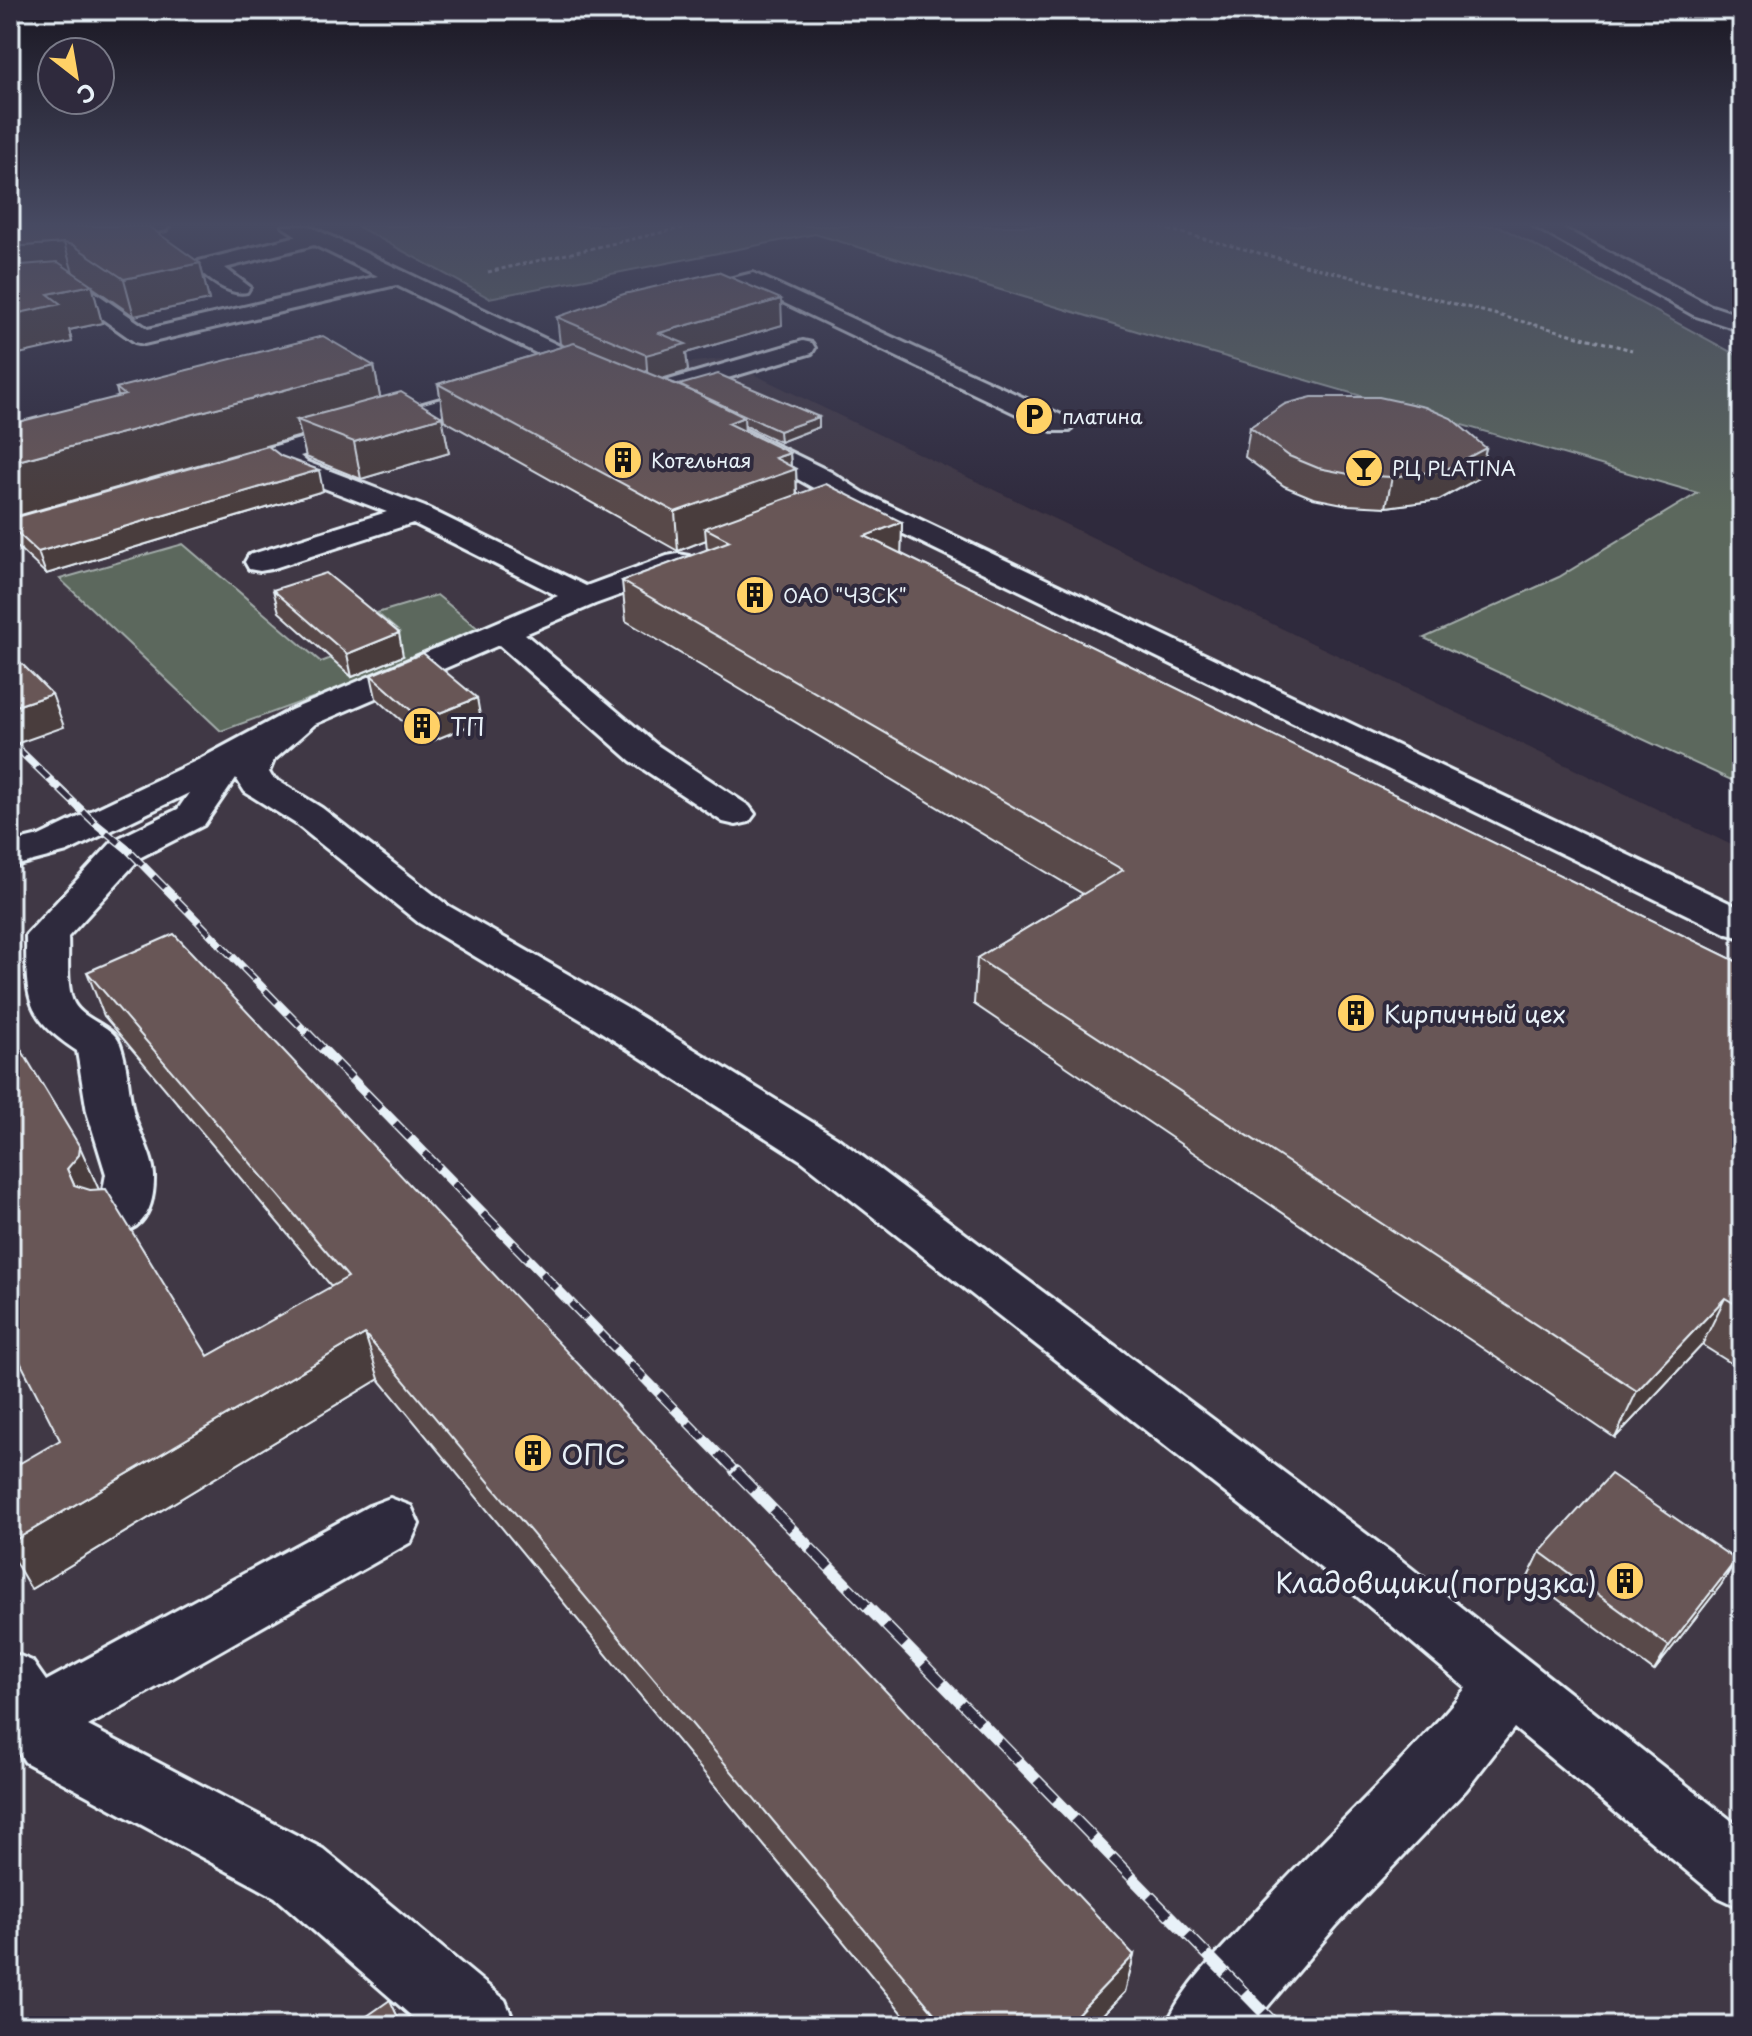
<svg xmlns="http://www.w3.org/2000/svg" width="1752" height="2036" font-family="'Playpen Sans',sans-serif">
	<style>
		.built { fill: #403744 }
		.green { fill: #5c685d; stroke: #a2acaa; stroke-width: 2 }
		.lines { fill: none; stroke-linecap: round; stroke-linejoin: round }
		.minor-casing { stroke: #e8f1f8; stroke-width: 6 }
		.path { stroke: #e8f1f8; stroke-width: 3; stroke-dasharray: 4 3; stroke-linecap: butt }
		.minor { fill: #2f2a3d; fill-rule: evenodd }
		.rail-far2-casing { stroke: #e8f1f8; stroke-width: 8 }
		.rail-far1-casing { stroke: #e8f1f8; stroke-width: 10 }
		.rail-casing { stroke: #e8f1f8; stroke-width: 12 }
		.rail-far2 { stroke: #2f2a3d; stroke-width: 5; stroke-dasharray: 16; stroke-linecap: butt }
		.rail-far1 { stroke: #2f2a3d; stroke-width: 7; stroke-dasharray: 21; stroke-linecap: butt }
		.rail { stroke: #2f2a3d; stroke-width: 9; stroke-dasharray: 27; stroke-linecap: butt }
		.wall { fill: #594a4a; stroke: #e8f1f8; stroke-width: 2 }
		.shaded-wall { fill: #493c3c; stroke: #e8f1f8; stroke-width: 2 }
		.building { fill: #685656; stroke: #e8f1f8; stroke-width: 2 }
		.labels { text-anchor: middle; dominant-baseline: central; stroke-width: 8; stroke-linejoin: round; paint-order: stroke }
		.far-poi-label { font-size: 20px; fill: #e8f1f8; stroke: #2f2a3d; text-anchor: start }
		.poi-label { font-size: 24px; fill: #e8f1f8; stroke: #2f2a3d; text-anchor: start }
		.near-poi-label { font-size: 28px; fill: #e8f1f8; stroke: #2f2a3d; text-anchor: start }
	</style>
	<rect width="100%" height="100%" fill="#2f2a3d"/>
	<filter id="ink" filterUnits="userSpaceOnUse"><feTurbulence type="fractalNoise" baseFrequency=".0125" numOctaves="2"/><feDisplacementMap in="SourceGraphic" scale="16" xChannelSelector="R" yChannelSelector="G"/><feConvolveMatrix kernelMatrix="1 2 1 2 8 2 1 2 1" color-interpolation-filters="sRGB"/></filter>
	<g filter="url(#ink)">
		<polygon class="built" points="722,359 1742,850 1742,2026 10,2026 10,521 512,381"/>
		<g class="green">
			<polygon points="357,226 1499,226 1742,358 1742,785 1424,638 1559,577 1698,493 1150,335 815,234 489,298"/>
			<polygon points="183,544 321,662 399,632 377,613 437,595 486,635 221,731 60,579"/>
		</g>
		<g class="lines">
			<defs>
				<g id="minor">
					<polygon points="129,226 169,226 166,230 140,236 153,247 142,253 110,234 114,230"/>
					<path d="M282,226H309L612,371L616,376L612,381H594L396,285L144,344L135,342L70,296L10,301V287L75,282L83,284L148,329L378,276L314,245L225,268L250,287L247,292C230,296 206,279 196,266L199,261L297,236Z"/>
					<polygon points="1533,226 1559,226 1709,305 1742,316 1742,331 1693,315"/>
					<polygon points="753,273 1070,419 1074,425 1070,431 1052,431 751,287 684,304 676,302 673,297 676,292"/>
					<polygon points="803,341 812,343 815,348 812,353 647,402 638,399 634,394 638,389"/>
					<path d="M501,382L510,385L514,390L510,395L300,456L307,462L425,507L586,586L667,556L678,554L689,556L693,563L689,570L595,604L525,634L657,745L749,806L755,814L749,822L736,825L723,822L631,761L499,645L315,724L274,760L269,772L272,777L322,808L447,905L627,1008L836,1137L1401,1560L1742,1829V1908L1718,1897L1514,1728L1466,1790L1336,1926L1251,2026H1166C1182,1988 1212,1960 1240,1929C1313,1846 1396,1773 1466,1688L1359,1598L802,1161L595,1028L419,923L296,824L245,792L236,778L204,825L141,857L68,937C69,957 66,980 72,999C80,1021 112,1023 120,1044C128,1065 128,1090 133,1111C138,1131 153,1155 154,1175C155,1215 137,1242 96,1229L89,1216L101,1201L106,1174L87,1112L77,1051C22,1015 27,995 26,935L113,841L178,809L189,793L67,852L10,867V843L39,836L200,759L291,710L558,596L413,523L271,569L260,571L249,569L245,562L249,555L387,512L287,474L275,463L221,478L211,476L207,470L211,464Z"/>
					<polygon points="739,427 831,472 864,493 1742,909 1742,938 1727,934 844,505 729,441 726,435 729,429"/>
					<polygon points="390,1498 411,1506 419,1524 411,1542 88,1726 323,1849 505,2000 516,2026 423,2026 275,1897 25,1762 10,1739 10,1652 32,1661 46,1681 369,1506"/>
				</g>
			</defs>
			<use href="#minor" class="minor-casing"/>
			<g class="path">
				<polyline points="1155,226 1632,350"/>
				<polyline points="488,272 690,226"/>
			</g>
			<use href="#minor" class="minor"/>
			<defs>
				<polyline id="rail-far2" points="14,745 95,823 127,849 309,1035"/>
				<polyline id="rail-far1" points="307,1033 737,1473"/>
				<polyline id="rail" points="735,1471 1277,2026"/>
			</defs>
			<use href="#rail-far2" class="rail-far2-casing"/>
			<use href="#rail-far1" class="rail-far1-casing"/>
			<use href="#rail" class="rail-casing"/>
			<use href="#rail-far2" class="rail-far2"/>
			<use href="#rail-far1" class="rail-far1"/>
			<use href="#rail" class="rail"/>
		</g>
		<g class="wall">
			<polygon points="10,226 200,263 209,300 134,316 92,287 102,323 69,330 72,342"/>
			<polygon points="557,317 782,325 686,353 688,371 662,379 679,385 819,417 819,427 780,442 744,425 745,431 790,453 791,466 796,469 797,494 902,522 901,554 1742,964 1742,1370 1702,1345 1615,1438 974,1004 977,958 1083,894 626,621 622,581 707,550 706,540 678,551 444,420 438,384 565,346 560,344"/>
			<polygon points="374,366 380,397 442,417 449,453 361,479 306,457 301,436 118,396 116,388"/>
			<polygon points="1250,427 1486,448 1479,478 1439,500 1386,507 1348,505 1313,498 1284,486 1245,457"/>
			<polygon points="323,491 46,574 12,542 10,536 10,519"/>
			<polygon points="273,590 403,656 352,677 279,612"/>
			<polygon points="371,675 481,721 427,743 376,698"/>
			<polygon points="87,972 1134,1955 1125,1992 1093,2026 913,2026 379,1379 31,1589 60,1440 99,1190 208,1356 332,1287 104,1016"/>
			<polygon points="1540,1552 1736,1560 1721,1585 1654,1671 1528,1577"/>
		</g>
		<g class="shaded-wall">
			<polygon points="64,243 75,279 10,284 10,247"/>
			<polygon points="200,263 209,300 134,316 124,279"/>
			<polygon points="92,285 102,323 69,330 72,342 10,356 10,315 48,294"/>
			<polygon points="781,299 782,325 686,353 688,371 648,383 646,355 659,333"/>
			<polygon points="374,366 383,412 297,420 301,436 10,518 10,463"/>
			<polygon points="442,417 449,453 361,479 354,442"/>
			<polygon points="744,417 746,454 728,423"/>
			<polygon points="819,417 819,427 780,442 779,431"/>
			<polygon points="1486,448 1479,478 1439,500 1386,507 1392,477"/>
			<polygon points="790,453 791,470 796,469 797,507 705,528 706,540 678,551 675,512 775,458"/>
			<polygon points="319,470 323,491 46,574 38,552"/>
			<polygon points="902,522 901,561 865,536"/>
			<polygon points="399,633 403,656 352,677 347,654"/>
			<polygon points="52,694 64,727 10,746 10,708"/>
			<polygon points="477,698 481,721 427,743 422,720"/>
			<polygon points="80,1147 100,1192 87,1214 67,1169"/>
			<polygon points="1725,1298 1702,1345 1615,1438 1637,1391"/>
			<polygon points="365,1334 379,1379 31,1589 10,1553 10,1543"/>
			<polygon points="1736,1560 1721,1585 1654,1671 1669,1646"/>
			<polygon points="1134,1955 1125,1992 1093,2026 1066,2026"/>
		</g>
		<g class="building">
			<polygon points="10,226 148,226 200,263 124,279 73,245 64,243 10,247"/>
			<polygon points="58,262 92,285 48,294 61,304 10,315 10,266"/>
			<polygon points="718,272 781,299 659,333 686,344 646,355 557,317 624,294"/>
			<polygon points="323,336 374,366 10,463 10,424 125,395 116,388"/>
			<polygon points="574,343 692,391 744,417 728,423 790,453 775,458 796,469 675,512 438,384"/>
			<polygon points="718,374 819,417 779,431 679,385"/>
			<polygon points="401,392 442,417 354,442 297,420"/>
			<polygon points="1312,397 1379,397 1425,407 1451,418 1486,448 1445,470 1392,477 1354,475 1318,468 1289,456 1250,427 1285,404"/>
			<polygon points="268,446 281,456 319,470 38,552 10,526 10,519"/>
			<polygon points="826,484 902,522 865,536 1742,964 1742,1308 1725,1298 1637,1391 977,958 1123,870 622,581 730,541 705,528"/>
			<polygon points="326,573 399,633 347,654 273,590"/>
			<polygon points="10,652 52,694 10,708"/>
			<polygon points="423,653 477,698 422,720 371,675"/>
			<polygon points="174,934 1134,1955 1066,2026 945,2026 365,1334 10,1543 10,1469 60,1440 10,1342 10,1031 80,1147 79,1155 67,1169 74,1185 90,1190 106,1189 208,1356 348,1277 87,972"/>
			<polygon points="1611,1474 1736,1560 1669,1646 1540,1552"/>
			<polygon points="390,2000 402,2026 353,2026"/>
		</g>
	</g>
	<linearGradient id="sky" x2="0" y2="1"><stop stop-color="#1a1722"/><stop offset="0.44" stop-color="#474a62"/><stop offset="1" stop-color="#474a62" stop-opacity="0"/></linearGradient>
	<rect width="1752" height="511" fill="url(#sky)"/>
	<defs>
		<symbol id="parking-disc" viewBox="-11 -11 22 22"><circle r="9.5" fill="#ffd166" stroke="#2f2a3d"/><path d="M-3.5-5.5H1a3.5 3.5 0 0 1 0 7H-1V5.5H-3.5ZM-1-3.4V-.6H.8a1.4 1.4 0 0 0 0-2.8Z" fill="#111"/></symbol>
		<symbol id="building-disc" viewBox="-11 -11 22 22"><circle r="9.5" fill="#ffd166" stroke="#2f2a3d"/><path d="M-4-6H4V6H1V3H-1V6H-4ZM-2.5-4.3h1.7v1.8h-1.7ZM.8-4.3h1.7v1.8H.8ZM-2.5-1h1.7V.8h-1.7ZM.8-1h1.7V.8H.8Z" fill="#111"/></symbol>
		<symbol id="bar-disc" viewBox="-11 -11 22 22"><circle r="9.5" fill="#ffd166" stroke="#2f2a3d"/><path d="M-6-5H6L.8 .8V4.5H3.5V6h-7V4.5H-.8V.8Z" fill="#111"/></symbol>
	</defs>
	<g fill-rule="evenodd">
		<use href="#parking-disc" x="1012" y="394" width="44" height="44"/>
		<use href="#building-disc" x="601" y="438" width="44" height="44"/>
		<use href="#bar-disc" x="1342" y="446" width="44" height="44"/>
		<use href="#building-disc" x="733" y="573" width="44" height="44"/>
		<use href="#building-disc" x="400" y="704" width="44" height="44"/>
		<use href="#building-disc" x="1334" y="991" width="44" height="44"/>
		<use href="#building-disc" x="511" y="1431" width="44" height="44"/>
		<use href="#building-disc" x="1603" y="1559" width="44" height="44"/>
	</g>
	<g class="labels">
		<g class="far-poi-label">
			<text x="1062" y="416">платина</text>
			<text x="651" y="460">Котельная</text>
			<text x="1392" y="468">РЦ PLATINA</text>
			<text x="783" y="595">ОАО "ЧЗСК"</text>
		</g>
		<g class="poi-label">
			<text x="450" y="726">ТП</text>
			<text x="1384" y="1013">Кирпичный цех</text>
		</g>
		<g class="near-poi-label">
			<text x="561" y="1453">ОПС</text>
			<text x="1597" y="1581" text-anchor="end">Кладовщики(погрузка)</text>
		</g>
	</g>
	<rect width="1752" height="2036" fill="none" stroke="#2f2a3d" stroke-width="40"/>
	<rect x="20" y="20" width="1712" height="1996" fill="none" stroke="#e8f1f8" stroke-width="3" filter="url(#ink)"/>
	<g transform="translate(76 76) rotate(149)"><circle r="38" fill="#2f2a3d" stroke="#797a88" stroke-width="2"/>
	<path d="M0-6L14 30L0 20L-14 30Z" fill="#ffd166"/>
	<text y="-12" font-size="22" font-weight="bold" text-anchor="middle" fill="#e8f1f8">С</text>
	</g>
</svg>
